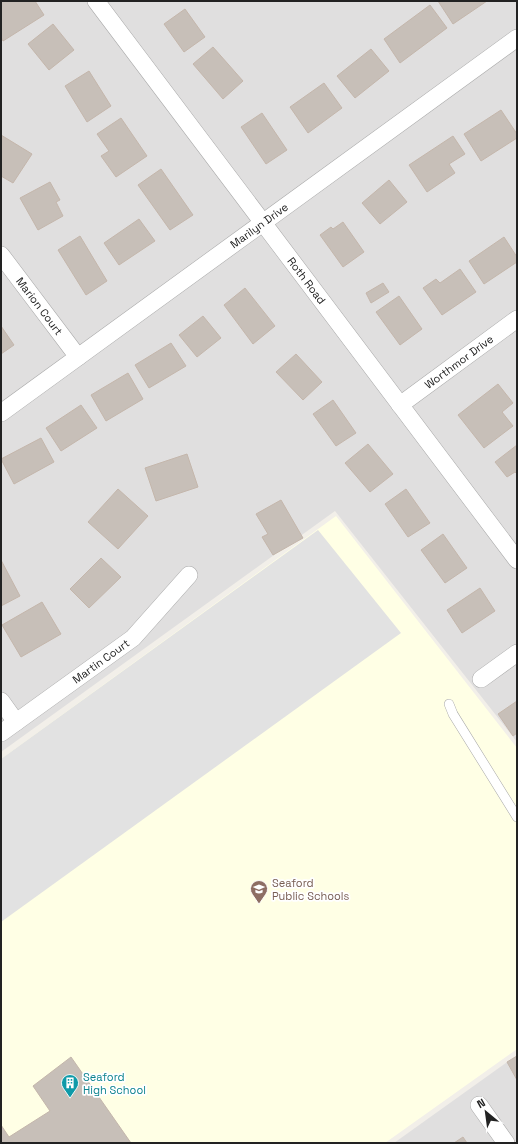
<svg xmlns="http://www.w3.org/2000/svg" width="518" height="1144" font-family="'Space Grotesk',sans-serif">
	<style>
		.residential { fill: #e0dfdf }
		.education { fill: #ffffe5 }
		.parking { fill: #e2e2e2 }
		.building { fill: #c7bfb8; stroke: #c4b6ab }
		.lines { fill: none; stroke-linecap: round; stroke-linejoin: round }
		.lane-casing { stroke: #a9a9a9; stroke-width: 10 }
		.street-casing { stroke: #a9a9a9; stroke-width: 18 }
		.lane { stroke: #fff; stroke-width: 9 }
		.street { stroke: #fff; stroke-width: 17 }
		.labels { text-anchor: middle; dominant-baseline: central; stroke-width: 3.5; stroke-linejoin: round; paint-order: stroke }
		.street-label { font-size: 11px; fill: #222; stroke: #fff }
		.education-label { font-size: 11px; fill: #785e54; stroke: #fff; text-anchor: start }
		.culture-label { font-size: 11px; fill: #0d838f; stroke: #fff; text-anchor: start }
	</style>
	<rect width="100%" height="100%" fill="#f2efe9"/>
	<g class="residential">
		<polygon points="1,1 517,1 517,742 335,511 1,752"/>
		<polygon points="517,1055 517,1143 394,1143"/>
	</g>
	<polygon class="education" points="336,516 517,748 517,1049 385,1143 1,1143 1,759"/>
	<polygon class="parking" points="318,530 401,633 1,922 1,759"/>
	<g class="building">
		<polygon points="1,1 35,1 44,15 3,41 1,37"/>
		<polygon points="438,1 487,1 453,24"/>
		<polygon points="430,5 447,28 400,63 384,39"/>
		<polygon points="185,9 205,37 184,52 164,24"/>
		<polygon points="53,24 74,50 49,70 28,44"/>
		<polygon points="213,47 243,81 223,99 193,64"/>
		<polygon points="371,49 389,71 355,98 337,76"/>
		<polygon points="89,71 111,106 87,122 65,86"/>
		<polygon points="324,83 342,108 308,133 290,107"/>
		<polygon points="501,110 517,134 517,138 481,161 464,134"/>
		<polygon points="262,113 287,150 266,164 241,127"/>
		<polygon points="121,118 147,156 116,177 101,156 109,151 97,134"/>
		<polygon points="1,135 32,154 13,183 1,176"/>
		<polygon points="453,136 465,154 449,164 455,173 427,192 409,165"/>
		<polygon points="161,169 193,215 170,230 138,185"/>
		<polygon points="389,180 407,202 380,224 362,203"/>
		<polygon points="50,182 60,200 56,202 63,216 38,230 20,198"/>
		<polygon points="139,219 155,241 119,265 104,243"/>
		<polygon points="343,222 364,252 343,267 320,235 331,227 333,229"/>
		<polygon points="80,236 107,281 86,295 58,250"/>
		<polygon points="504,237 517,257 517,262 484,284 469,261"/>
		<polygon points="460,269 476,292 442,315 423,288 436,279 440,283"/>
		<polygon points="383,283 389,292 371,303 366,293"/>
		<polygon points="245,288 275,326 253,344 224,305"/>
		<polygon points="399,296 422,329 400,345 376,312"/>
		<polygon points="203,316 221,338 197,357 179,335"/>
		<polygon points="1,326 14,345 1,354"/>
		<polygon points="171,343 186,366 149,388 135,365"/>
		<polygon points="296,354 322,382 303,400 276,372"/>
		<polygon points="128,373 143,399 106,421 91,395"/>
		<polygon points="498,384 513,403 502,412 513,426 484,448 458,415"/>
		<polygon points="333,400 356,433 336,446 313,414"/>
		<polygon points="81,405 97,428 61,451 46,428"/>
		<polygon points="41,438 54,462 14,484 1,459"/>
		<polygon points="368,444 393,474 370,492 345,463"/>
		<polygon points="517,445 517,474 515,472 507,477 495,462"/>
		<polygon points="187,454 198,487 156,501 145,468"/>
		<polygon points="118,489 148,516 118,549 88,522"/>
		<polygon points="406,489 430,523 408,537 385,504"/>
		<polygon points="281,500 303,538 273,555 262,537 268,534 256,514"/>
		<polygon points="443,534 467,568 445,583 421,550"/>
		<polygon points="101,558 121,577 89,608 70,589"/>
		<polygon points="1,560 20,596 1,606"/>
		<polygon points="480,588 495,611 462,633 447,610"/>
		<polygon points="42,602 61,634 21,657 2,625"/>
		<polygon points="517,701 517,733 513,736 498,714"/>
		<polygon points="517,1056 517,1080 507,1062"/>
		<polygon points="71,1057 131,1143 1,1143 1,1125 9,1137 50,1111 33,1086"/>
		<polygon points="463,1137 467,1143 454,1143"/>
	</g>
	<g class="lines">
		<defs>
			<polyline id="lane" points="449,704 453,714 517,817"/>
			<g id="street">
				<path id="s1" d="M96,1L517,560"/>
				<path id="s2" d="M1,255L78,357"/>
				<path id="s3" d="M400,405L517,319"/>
				<path id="s4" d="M1,413L517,38"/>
				<polyline points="481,679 517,653"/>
				<polyline points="1,701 16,722"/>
				<path id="s5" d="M1,733L133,638L189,575"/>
				<polyline points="479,1105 506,1143"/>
			</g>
		</defs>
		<use href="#lane" class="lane-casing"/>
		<use href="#street" class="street-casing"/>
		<use href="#lane" class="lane"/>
		<use href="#street" class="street"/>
	</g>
	<defs>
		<symbol id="school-pin" viewBox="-11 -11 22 30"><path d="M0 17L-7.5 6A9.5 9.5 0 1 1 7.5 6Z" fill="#8d6e63" stroke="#fff"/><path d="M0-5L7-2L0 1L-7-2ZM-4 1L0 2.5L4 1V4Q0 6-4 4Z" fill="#fff"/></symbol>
		<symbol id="building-pin" viewBox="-11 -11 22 30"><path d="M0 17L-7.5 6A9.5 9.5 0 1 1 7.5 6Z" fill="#0f9aa8" stroke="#fff"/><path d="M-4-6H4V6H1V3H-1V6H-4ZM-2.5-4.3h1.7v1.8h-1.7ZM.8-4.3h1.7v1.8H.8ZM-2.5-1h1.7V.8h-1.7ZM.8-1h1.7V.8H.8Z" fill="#fff"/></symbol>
	</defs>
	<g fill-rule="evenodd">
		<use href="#school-pin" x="249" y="879" width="20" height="27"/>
		<use href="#building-pin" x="60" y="1073" width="20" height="27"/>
	</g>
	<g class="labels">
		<g class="street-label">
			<text stroke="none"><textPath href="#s4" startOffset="319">Marilyn Drive</textPath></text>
			<text stroke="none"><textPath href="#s1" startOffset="350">Roth Road</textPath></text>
			<text stroke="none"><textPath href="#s2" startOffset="64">Marion Court</textPath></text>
			<text stroke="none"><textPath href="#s3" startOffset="73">Worthmor Drive</textPath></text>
			<text stroke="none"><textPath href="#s5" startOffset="123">Martin Court</textPath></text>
		</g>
		<g class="education-label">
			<text x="272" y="883">Seaford<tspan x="272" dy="13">Public Schools</tspan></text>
		</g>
		<g class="culture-label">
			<text x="83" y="1077">Seaford<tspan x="83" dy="13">High School</tspan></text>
		</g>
	</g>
	<rect width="518" height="1144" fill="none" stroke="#222222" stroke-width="4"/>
	<g transform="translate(486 1112) rotate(331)" stroke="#ffffff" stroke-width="3" paint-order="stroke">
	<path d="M0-3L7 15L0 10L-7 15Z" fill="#222222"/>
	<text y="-6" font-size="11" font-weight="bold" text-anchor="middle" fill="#222222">N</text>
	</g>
</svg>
